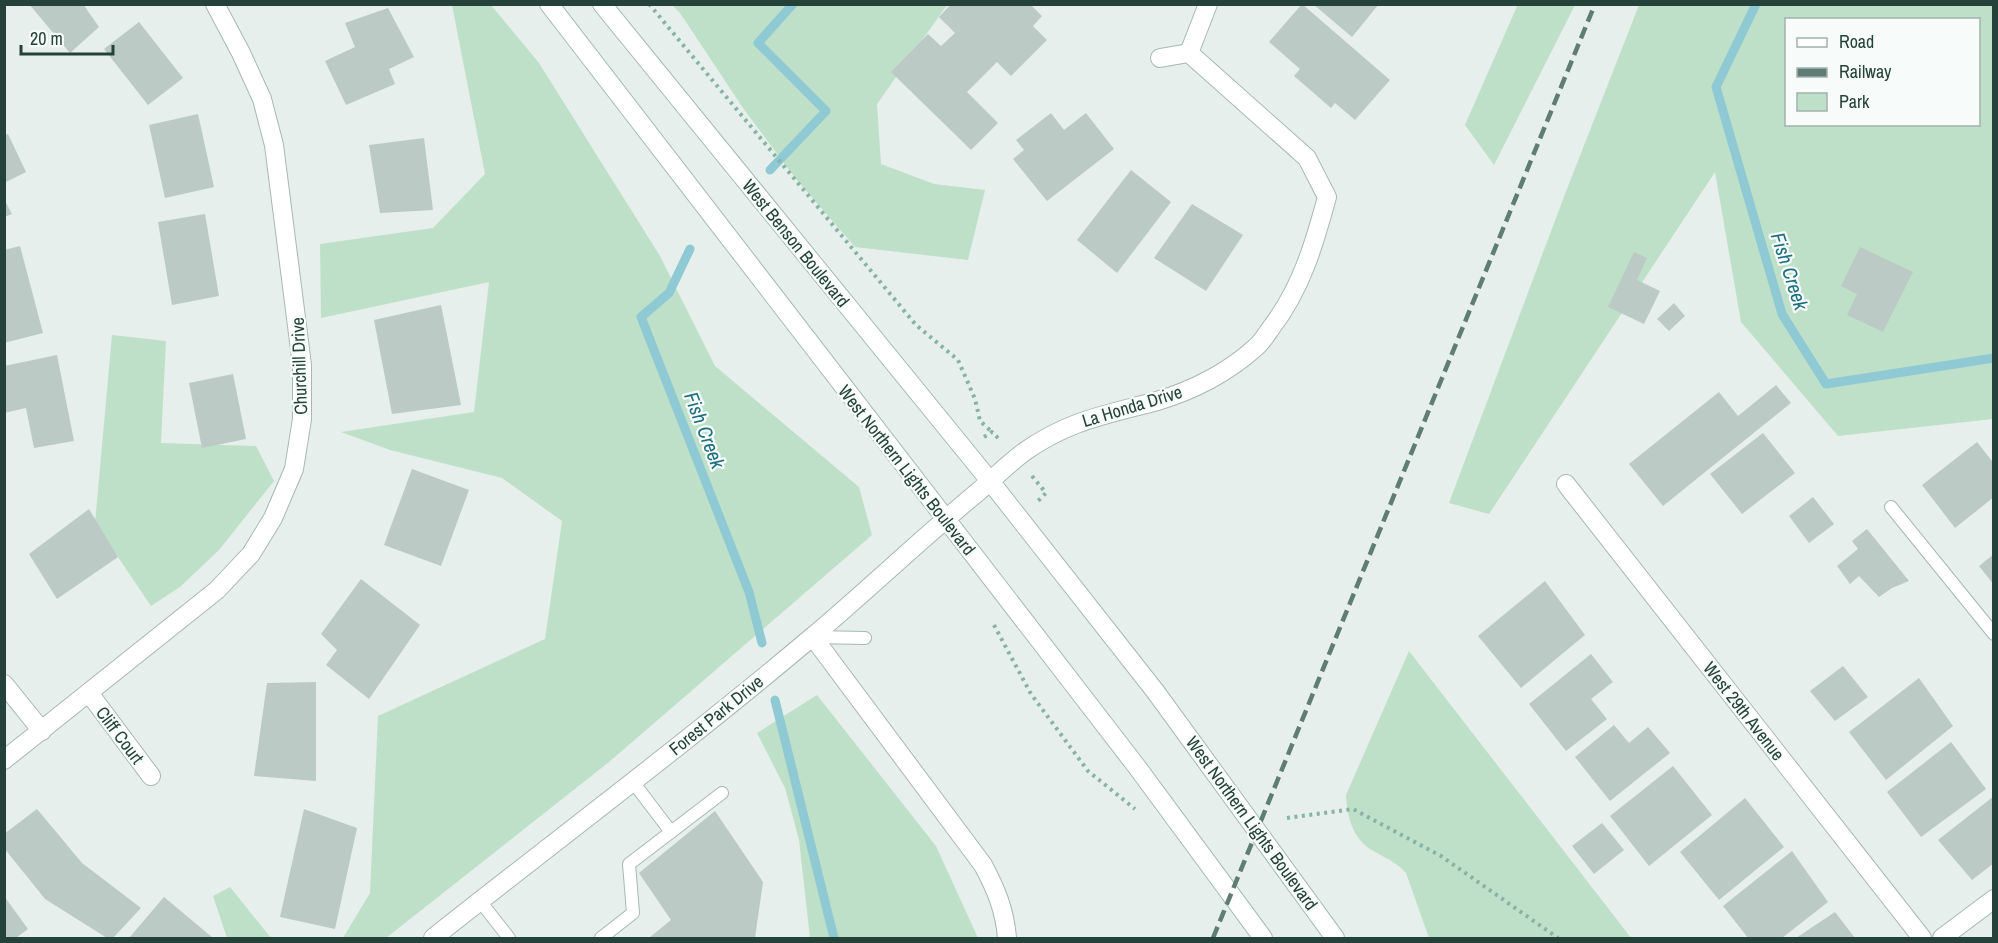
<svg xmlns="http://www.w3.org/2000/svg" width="1998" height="943" font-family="'Archivo Narrow',sans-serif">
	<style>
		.green { fill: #bfe0c8; fill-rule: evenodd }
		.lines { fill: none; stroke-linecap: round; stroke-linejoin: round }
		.stream { stroke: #8ec9d4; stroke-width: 9 }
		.building { fill: #bbcac4 }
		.service-casing { stroke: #a8b8b2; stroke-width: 14 }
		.minor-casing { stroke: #a8b8b2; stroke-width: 20 }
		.secondary-casing { stroke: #a4bbb3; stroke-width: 20 }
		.path { stroke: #86b3a5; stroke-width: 4; stroke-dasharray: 3 4.5; stroke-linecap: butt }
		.service { stroke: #fff; stroke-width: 12 }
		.minor { stroke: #fff; stroke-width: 18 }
		.secondary { stroke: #fff; stroke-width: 18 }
		.rail { stroke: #5f7d75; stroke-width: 4.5; stroke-dasharray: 12 6; stroke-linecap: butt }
		.labels { text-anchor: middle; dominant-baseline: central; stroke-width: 4.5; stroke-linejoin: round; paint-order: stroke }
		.street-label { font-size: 18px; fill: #24423a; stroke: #f7fbf9 }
		.water-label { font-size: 20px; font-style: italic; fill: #1c6f80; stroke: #f7fbf9 }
	</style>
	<rect width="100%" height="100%" fill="#e6efeb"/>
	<g class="green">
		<polygon points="1518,4 1575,5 1494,165 1465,125"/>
		<polygon points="452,5 491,5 539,63 660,256 715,366 859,487 872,535 609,762 386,938 343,938 370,893 378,716 545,639 562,521 502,478 390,450 341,432 474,412 489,282 321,318 320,244 433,228 485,174"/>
		<polygon points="672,5 947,5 877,104 881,164 934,184 985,190 968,260 855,247 796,179 743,108 680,13"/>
		<path d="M1639,5H1993V419L1838,436L1741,322L1715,172L1489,514L1449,503L1565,194ZM1786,20H1978V124H1786Z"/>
		<polygon points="112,335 166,341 161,443 256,446 274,481 219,550 180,587 151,606 95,523"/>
		<path d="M1409,651L1625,930L1631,938H1429L1406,873C1395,861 1383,857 1370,849C1352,837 1347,815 1346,795Z"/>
		<polygon points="817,695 936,846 978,938 810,938 799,840 785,788 757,733"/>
		<polygon points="230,887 271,938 227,938 213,896"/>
	</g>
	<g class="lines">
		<g class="stream">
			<polyline points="1756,4 1716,87 1782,314 1826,384 1994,358"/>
			<polyline points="770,170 826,111 758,43 793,4"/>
			<polyline points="690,249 669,293 641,317 749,592 762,643"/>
			<polyline points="775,700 834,938"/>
		</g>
	</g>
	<g class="building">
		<polygon points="29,4 83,4 99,27 70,53"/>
		<polygon points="951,4 1030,4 1042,16 1033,26 1047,40 1011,76 997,62 967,92 998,123 971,150 891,72 928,34 941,46 955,33 939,17"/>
		<polygon points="1302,4 1390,80 1355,120 1335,103 1331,108 1294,76 1300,69 1269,42"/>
		<polygon points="1313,4 1379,4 1352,37"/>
		<polygon points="388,8 414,57 389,69 395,84 346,105 325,61 355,47 345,23"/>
		<polygon points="139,22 183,78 148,105 104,49"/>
		<polygon points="1051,113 1064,130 1086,113 1114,149 1047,201 1013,159 1024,150 1016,140"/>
		<polygon points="198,114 214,187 165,198 149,125"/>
		<polygon points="8,134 26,172 4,183 4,135"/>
		<polygon points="424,138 433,210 380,213 369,145"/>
		<polygon points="1131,170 1171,202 1117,273 1077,240"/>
		<polygon points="4,199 12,214 4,217"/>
		<polygon points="1192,204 1243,235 1206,291 1154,258"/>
		<polygon points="205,214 219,296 172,305 158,222"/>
		<polygon points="20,246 43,333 4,343 4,250"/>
		<polygon points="1860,247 1913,272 1883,332 1847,315 1857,294 1841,286"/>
		<polygon points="1634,252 1647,258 1637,280 1660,291 1644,324 1608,307"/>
		<polygon points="1674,303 1685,316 1669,331 1657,319"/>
		<polygon points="441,305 461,405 392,414 374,320"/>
		<polygon points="57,355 74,441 34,448 26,408 4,413 4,366"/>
		<polygon points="233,374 246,439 202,448 189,383"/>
		<polygon points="1776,385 1791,403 1663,506 1629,464 1719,392 1738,416"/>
		<polygon points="1763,433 1795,473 1742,514 1710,474"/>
		<polygon points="1977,442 1992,461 1994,460 1994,497 1955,528 1922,485"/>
		<polygon points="412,469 469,490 441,566 384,545"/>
		<polygon points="1813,497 1834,524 1809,543 1789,516"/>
		<polygon points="89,509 118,557 57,599 29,554"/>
		<polygon points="1867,529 1909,581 1892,588 1879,597 1859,576 1850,584 1837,566 1858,549 1852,541"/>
		<polygon points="1994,554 1994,585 1979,566"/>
		<polygon points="361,579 420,625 369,699 326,665 337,650 321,634"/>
		<polygon points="1545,581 1585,635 1521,688 1478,636"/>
		<polygon points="1591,654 1613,682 1591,699 1607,719 1566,751 1529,704"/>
		<polygon points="1843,666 1868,697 1835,721 1810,691"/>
		<polygon points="1919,678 1953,726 1886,780 1849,732"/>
		<polygon points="316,682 316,781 254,776 267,683"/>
		<polygon points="1614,725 1629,743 1648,727 1670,753 1610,801 1575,757"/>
		<polygon points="1951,742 1986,789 1921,837 1887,792"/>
		<polygon points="1673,766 1712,815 1649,866 1610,816"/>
		<polygon points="1994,796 1994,863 1972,880 1938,840"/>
		<polygon points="1745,798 1784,847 1719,900 1680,852"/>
		<polygon points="37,809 82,863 141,908 113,938 107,938 45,899 4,848 4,834"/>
		<polygon points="304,809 357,828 335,929 280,917"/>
		<polygon points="715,811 763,882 755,938 649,938 671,920 639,873"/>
		<polygon points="1602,823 1624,850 1594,874 1572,846"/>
		<polygon points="1792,851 1828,902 1782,938 1748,938 1723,906"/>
		<polygon points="4,896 28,929 16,938 4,938"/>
		<polygon points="164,897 213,938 129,938"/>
		<polygon points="1835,912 1855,938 1796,938"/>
	</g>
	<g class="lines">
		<defs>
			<g id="service">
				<polyline points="1891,507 1994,634"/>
				<polyline points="813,637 865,638"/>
				<polyline points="633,782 671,832"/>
				<polyline points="480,901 509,938"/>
				<polyline points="601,938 633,913 629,864 722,793"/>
			</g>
			<g id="minor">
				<polyline points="1160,58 1189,53"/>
				<polyline points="1566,484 1922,938"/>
				<path d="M813,637L983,865C996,889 1005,911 1007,938"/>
				<polyline points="4,684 42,731"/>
				<polyline points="89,693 151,776"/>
				<polyline points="4,760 217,590 251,554 273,518 294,469 302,419 302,365 274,145 262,99 241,53 215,4"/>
				<path d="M433,938C559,838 689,741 812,637C869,589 922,538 979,491C994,478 1008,464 1024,452C1069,420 1106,415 1157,401C1192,391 1229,372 1256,347C1262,342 1266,335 1271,328C1301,289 1314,245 1327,197L1307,158L1189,53L1208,4"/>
				<polyline points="1942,938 1994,899"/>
			</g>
			<g id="secondary">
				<polyline points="549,4 1137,767 1263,938"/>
				<polyline points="602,4 990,481 1155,691 1335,938"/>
			</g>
		</defs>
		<use href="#service" class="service-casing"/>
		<use href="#minor" class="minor-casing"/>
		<use href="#secondary" class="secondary-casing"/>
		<g class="path">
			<polyline points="649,4 916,325 958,360 975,399 980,421 992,432"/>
			<polyline points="984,437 992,432 1001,441"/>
			<polyline points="1032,476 1046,493 1038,501"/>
			<polyline points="994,625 1031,694 1088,771 1135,809"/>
			<polyline points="1287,818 1353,809 1441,856 1558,938"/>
		</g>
		<use href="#service" class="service"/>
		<use href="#minor" class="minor"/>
		<use href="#secondary" class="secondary"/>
		<polyline class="rail" points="1213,938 1595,4"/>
	</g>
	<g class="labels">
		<g class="street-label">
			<text transform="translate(796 243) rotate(51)">West Benson Boulevard</text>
			<text transform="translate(299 366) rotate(-92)">Churchill Drive</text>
			<text transform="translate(1132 406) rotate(-17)">La Honda Drive</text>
			<text transform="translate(907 470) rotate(52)">West Northern Lights Boulevard</text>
			<text transform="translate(1744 711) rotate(52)">West 29th Avenue</text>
			<text transform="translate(716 715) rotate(-39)">Forest Park Drive</text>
			<text transform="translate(120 735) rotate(53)">Cliff Court</text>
			<text transform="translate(1252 823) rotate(54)">West Northern Lights Boulevard</text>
		</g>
		<g class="water-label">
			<text transform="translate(1790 271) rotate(72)">Fish Creek</text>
			<text transform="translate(705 430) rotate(69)">Fish Creek</text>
		</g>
	</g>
	<rect width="1998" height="943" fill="none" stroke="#24423a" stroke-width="12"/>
	<rect x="1785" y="18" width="195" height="108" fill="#f7fbf9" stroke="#a3b1ad" stroke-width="1.5"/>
	<rect x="1797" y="38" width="30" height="9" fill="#ffffff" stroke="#a3b1ad" stroke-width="1.5"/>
	<text x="1839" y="48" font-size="18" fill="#24423a">Road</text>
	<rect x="1797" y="68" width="30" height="9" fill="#5f7d75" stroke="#a3b1ad" stroke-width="1.5"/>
	<text x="1839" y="78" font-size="18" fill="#24423a">Railway</text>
	<rect x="1797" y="93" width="30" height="18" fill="#bfe0c8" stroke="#a3b1ad" stroke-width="1.5"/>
	<text x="1839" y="108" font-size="18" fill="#24423a">Park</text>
	<path d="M21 45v9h92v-9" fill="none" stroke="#24423a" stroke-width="3"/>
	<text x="30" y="45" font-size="18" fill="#24423a" stroke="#f7fbf9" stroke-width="4.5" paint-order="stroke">20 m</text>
</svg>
